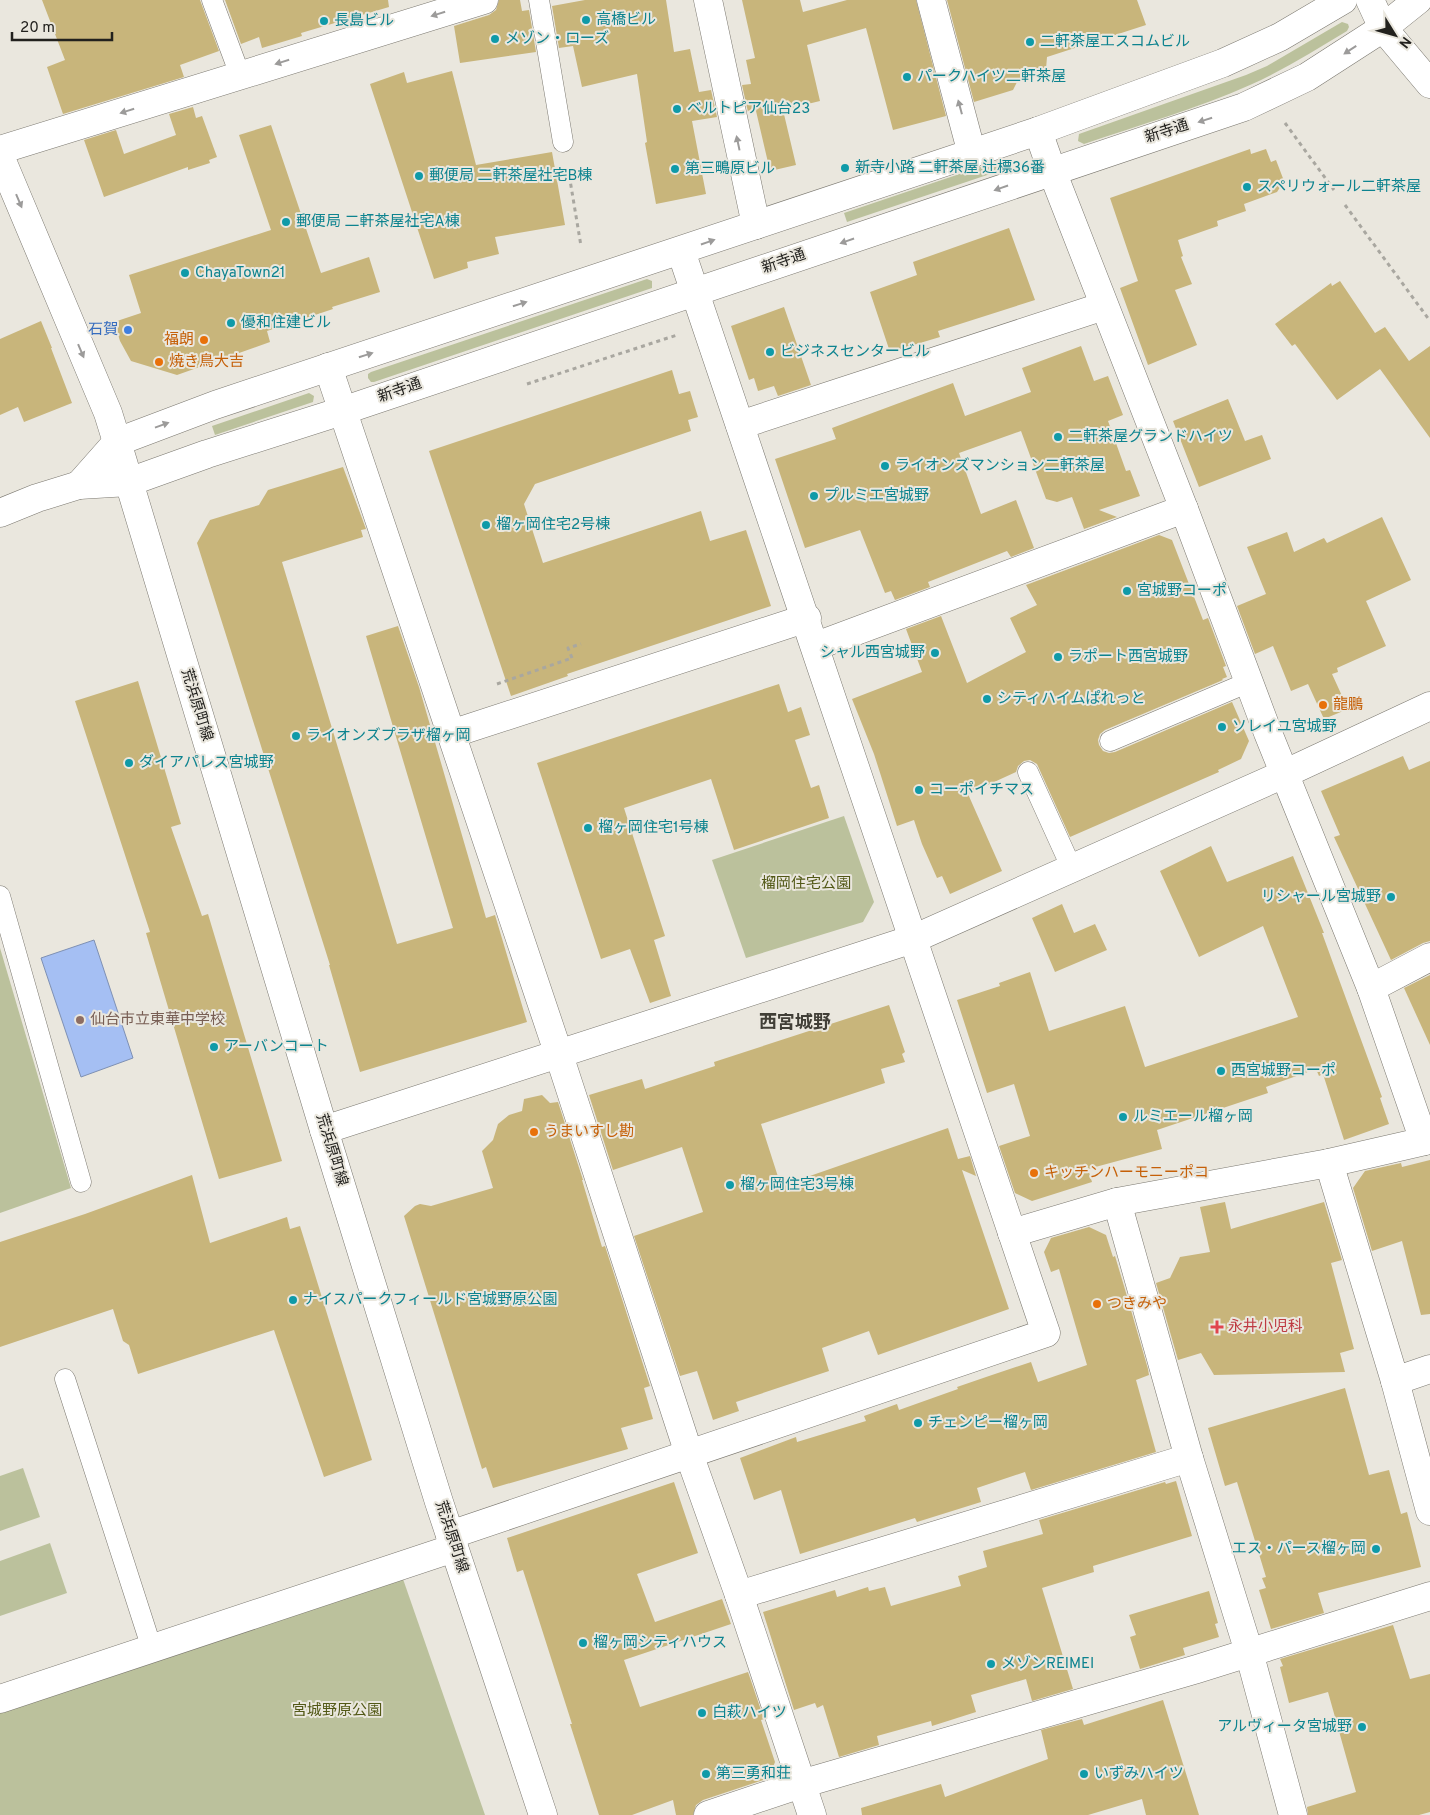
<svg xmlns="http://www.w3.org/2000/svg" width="1430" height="1815" font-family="Overpass,'Noto Sans JP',sans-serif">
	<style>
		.green { fill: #bbc19c }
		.water { fill: #a5bff3; stroke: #7e90b3 }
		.building { fill: #c8b57b }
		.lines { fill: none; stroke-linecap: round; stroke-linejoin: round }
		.lane-casing { stroke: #7b7870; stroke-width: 21 }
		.street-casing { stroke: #7b7870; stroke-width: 29 }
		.secondary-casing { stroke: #7b7870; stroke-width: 29 }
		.path { stroke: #a9a7a0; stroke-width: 3; stroke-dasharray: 4 4; stroke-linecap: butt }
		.lane { stroke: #fff; stroke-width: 20 }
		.street { stroke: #fff; stroke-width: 28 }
		.secondary { stroke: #fff; stroke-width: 28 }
		.oneway { fill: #9c9b9a }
		.culture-dot { fill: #0f9aa8; stroke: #eae7de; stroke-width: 2 }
		.shop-dot { fill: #3f7fe0; stroke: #eae7de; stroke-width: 2 }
		.food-dot { fill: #e8710a; stroke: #eae7de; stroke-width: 2 }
		.education-dot { fill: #8d6e63; stroke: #eae7de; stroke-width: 2 }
		.health-dot { fill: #e0444e; stroke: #eae7de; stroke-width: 2 }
		.labels { text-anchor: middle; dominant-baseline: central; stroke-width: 4; stroke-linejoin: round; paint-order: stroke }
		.culture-label { font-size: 15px; fill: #0d838f; stroke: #eae7de; text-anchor: start }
		.street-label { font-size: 15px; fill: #22211e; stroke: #eae7de }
		.shop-label { font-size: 15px; fill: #366cbe; stroke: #eae7de; text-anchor: end }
		.food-label { font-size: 15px; fill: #c56008; stroke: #eae7de; text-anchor: start }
		.park-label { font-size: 15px; fill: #525816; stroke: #eae7de }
		.education-label { font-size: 15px; fill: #785e54; stroke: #eae7de; text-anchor: start }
		.health-label { font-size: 15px; fill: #be3a42; stroke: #eae7de; text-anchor: start }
		.quarter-label { font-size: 18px; font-weight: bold; fill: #413f37; stroke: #eae7de }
	</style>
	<rect width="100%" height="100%" fill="#eae7de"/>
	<g class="green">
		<path d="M1342,22L1348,24L1349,27L1347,31C1315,50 1284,70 1250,85C1196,109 1139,125 1084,144L1078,141L1079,134L1246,75L1267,66Z"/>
		<polygon points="998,161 1003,164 1002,170 847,222 844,213"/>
		<polygon points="647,279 652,281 652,288 374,382 371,382 368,378 368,374 371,372"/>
		<polygon points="309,393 314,396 313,402 215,435 212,426"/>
		<polygon points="844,816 874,902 863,922 746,958 712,860"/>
		<polygon points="0,948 71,1188 0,1213"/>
		<polygon points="23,1468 40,1517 0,1531 0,1476"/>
		<polygon points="50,1543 67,1593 0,1616 0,1561"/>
		<polygon points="403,1579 485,1815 0,1815 0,1711"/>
	</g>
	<polygon class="water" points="94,940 133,1058 81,1077 41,958"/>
	<g class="building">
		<polygon points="42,0 200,0 219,51 180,65 184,77 63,114 47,67 65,60"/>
		<polygon points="225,0 388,0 389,7 301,33 302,36 262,48 259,37 241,44"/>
		<polygon points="499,0 520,0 522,11 529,10 536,52 460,63 454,26 489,15 496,10"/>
		<polygon points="585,0 666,0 674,52 690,49 699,92 711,90 717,117 692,121 706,194 656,204 645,143 647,142 637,74 582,87 573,46 559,48 552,6"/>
		<polygon points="742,0 800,0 803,12 847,0 916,0 946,116 893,130 866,28 807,45 820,101 783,110 796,165 770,171 756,111 748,112 742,85 751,84 746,60 755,58"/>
		<polygon points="947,0 1137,0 1146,25 1047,57 1046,69 1018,80 1013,90 974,102"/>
		<polygon points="452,71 476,165 552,152 565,225 495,237 499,254 467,262 468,268 434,279 370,84 404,72 407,83"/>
		<polygon points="193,107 196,118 202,116 217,157 209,160 210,163 188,170 188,167 104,197 84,140 116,130 124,154 176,135 169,114"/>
		<polygon points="271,125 321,273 369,257 380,292 332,307 333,309 267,331 270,342 177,375 131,361 120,341 114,322 141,313 129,275 271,230 239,135"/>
		<polygon points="1250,149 1251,154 1266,149 1271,162 1276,160 1284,181 1277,192 1244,204 1246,211 1217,221 1218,226 1178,240 1183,256 1181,257 1192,284 1175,290 1197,345 1148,365 1120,288 1138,281 1110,198"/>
		<polygon points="1009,228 1035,300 938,331 940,337 890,352 870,292 917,275 913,262"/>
		<polygon points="1340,281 1375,333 1385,327 1409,361 1430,346 1430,438 1380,369 1337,400 1295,344 1292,346 1275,324 1331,283 1332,286"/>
		<polygon points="784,307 811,385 778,396 774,386 758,391 754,378 749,380 731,326"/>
		<polygon points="41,321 52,348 51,348 72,403 24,422 18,407 0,415 0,339"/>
		<polygon points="1081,346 1094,381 1108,376 1123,415 1108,421 1126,471 1130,470 1140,496 1099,510 1117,517 1084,529 1072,497 1057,502 1046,499 1021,431 959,453 981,514 1016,500 1034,548 1011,557 1007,551 928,582 930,587 895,600 891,591 885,593 860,530 805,548 775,459 836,439 832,428 953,383 965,416 1031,392 1022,368"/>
		<polygon points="672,370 679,394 690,391 698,417 688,420 691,431 535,484 524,504 543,563 701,511 710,541 746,530 771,606 567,674 568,676 511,696 429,451"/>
		<polygon points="1228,399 1245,441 1262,435 1271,459 1199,487 1173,421"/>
		<polygon points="343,467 366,529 361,530 363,537 282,562 397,944 453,928 366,636 398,626 419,687 486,918 495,915 527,1022 360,1072 329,965 330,965 197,543 210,520 259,505 268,490"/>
		<polygon points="1382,517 1411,580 1366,601 1386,646 1337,668 1338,672 1332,674 1348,709 1324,719 1308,684 1291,691 1273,646 1255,654 1237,606 1266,594 1247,547 1287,532 1294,552 1324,538 1327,543"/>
		<polygon points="1159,535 1172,540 1203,620 1208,618 1226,666 1223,667 1227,677 1222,679 1223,680 1105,730 1100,734 1098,740 1099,745 1103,751 1109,753 1115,752 1232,702 1249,741 1241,759 1218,770 1219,772 1070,837 1037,764 1030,760 1024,761 1018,766 1016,772 968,794 1002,871 950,894 942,876 937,878 922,844 914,820 897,826 874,754 852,699 922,672 906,629 941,616 967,683 1026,652 1010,618 1037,605 1026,585"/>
		<polygon points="138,681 181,824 171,827 202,916 208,914 282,1161 219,1179 146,933 150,932 75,701"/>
		<polygon points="779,684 788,712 801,707 810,735 795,740 811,788 819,785 829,818 734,850 711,779 624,808 665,936 654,940 671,996 650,1003 630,949 601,959 537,763"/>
		<polygon points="1403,756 1409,770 1430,761 1430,941 1423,943 1391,960 1334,837 1340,835 1321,791"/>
		<polygon points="1211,846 1227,882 1293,856 1324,933 1322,933 1382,1097 1380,1098 1389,1124 1344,1140 1323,1074 1319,1076 1316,1069 1266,1087 1268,1093 1157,1130 1162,1149 1088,1169 1092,1182 1032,1201 1015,1193 999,1146 1030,1136 1014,1084 987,1093 957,1000 1000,986 999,983 1030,972 1049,1031 1125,1006 1145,1067 1298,1017 1263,926 1199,957 1160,871"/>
		<polygon points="1062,904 1074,933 1095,924 1107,950 1055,972 1032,918"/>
		<polygon points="1430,975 1430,1045 1404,988"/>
		<polygon points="889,1005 905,1052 902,1054 905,1062 881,1069 885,1083 761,1124 781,1186 948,1128 958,1159 970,1156 976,1176 962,1170 1009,1309 878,1355 869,1331 822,1348 829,1371 736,1402 739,1411 713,1420 697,1371 680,1376 634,1236 703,1212 682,1147 613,1170 589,1095 642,1079 645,1089 715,1066 714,1062"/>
		<polygon points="542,1095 550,1103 558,1102 583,1180 582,1180 602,1247 605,1246 650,1386 644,1388 653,1419 621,1428 628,1449 493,1488 486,1467 482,1469 404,1216 415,1206 420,1204 431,1206 493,1188 482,1151 493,1140 498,1124 509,1115 522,1111 524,1099"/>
		<polygon points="1430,1160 1430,1314 1421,1315 1402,1241 1372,1251 1353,1188 1365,1171 1401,1163 1402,1167"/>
		<polygon points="192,1175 210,1243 287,1217 290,1229 300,1226 372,1460 324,1477 274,1330 138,1374 129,1345 123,1341 113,1309 0,1347 0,1242 85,1214"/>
		<polygon points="1225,1202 1231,1229 1324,1202 1342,1260 1331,1263 1354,1349 1340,1353 1345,1372 1214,1375 1201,1353 1178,1360 1156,1283 1170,1278 1180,1257 1210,1252 1200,1207"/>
		<polygon points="1089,1227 1106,1235 1113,1257 1115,1256 1124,1286 1148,1369 1149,1375 1136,1380 1156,1452 1031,1490 1025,1472 977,1488 981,1502 917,1522 915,1518 800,1554 781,1490 754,1500 740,1458 796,1437 797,1442 866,1421 864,1416 897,1404 899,1410 958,1389 957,1387 989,1376 1031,1362 1038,1382 1087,1365 1059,1269 1051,1272 1044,1252 1051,1238"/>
		<polygon points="1345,1388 1369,1475 1389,1470 1401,1514 1407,1512 1421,1567 1318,1593 1324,1613 1271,1629 1259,1590 1266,1588 1262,1578 1266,1577 1237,1482 1225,1486 1208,1428"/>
		<polygon points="1176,1481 1192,1536 1093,1566 1094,1572 1042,1588 1073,1689 1032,1701 1026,1679 971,1695 976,1712 932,1726 931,1721 877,1736 879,1745 839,1757 823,1705 817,1708 815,1703 794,1710 763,1612 835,1590 837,1597 868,1587 869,1591 885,1587 891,1606 961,1586 958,1576 987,1567 983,1551 1043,1534 1039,1520 1165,1482 1166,1484"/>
		<polygon points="674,1482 698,1553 637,1574 655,1622 722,1599 731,1624 624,1660 640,1707 748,1672 764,1719 761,1720 775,1762 769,1778 703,1800 696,1805 693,1815 676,1815 673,1800 632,1815 599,1815 570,1724 572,1724 523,1570 517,1572 507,1538"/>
		<polygon points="1209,1591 1218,1623 1215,1624 1219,1637 1183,1648 1185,1655 1140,1669 1130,1637 1136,1635 1129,1615"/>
		<polygon points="1393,1625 1410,1679 1430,1674 1430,1812 1419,1815 1308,1815 1307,1807 1356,1792 1328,1692 1289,1703 1280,1667 1283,1666 1280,1659"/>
		<polygon points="1163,1700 1199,1815 1146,1815 1142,1799 1088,1815 862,1815 861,1808 941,1784 945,1797 1048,1759 1041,1730 1082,1719 1084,1725"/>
	</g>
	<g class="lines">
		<defs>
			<g id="lane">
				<polyline points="212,0 240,75"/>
				<polyline points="539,0 563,142"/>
				<polyline points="1110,741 1249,682"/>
				<polyline points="1028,772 1072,869"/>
				<polyline points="0,896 81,1182"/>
				<polyline points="65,1379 152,1649"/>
			</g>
			<g id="street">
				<polyline points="708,0 756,225"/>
				<polyline points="931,0 972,154"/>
				<polyline points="1370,0 1383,28"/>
				<polyline points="1038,131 1052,171 1184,509 1268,733 1371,988 1424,1141"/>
				<polyline points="0,150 484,0"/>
				<polyline points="0,156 108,413 117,442"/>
				<polyline points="328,367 559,1055 689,1454 739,1595 812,1815"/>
				<polyline points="740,425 1104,306"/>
				<polyline points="816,646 1184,509"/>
				<polyline points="451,734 807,618"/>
				<polyline points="1371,988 1430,957"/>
				<polyline points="1329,1163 1395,1381 1430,1511"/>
				<polyline points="1117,1202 1189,1458 1249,1652 1293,1815"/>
				<polyline points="1012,1233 1117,1202 1329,1163 1430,1140"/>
				<polyline points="1395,1381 1430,1369"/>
				<path d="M450,1535L1046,1333C923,973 806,611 681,251"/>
				<polyline points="739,1595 1189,1458"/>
				<polyline points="0,1699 454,1548"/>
				<polyline points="708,1815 801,1784 1197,1669 1430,1596"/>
			</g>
			<g id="secondary">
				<polyline points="1383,28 1430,84"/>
				<polyline points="117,442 324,1130 439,1502 543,1815"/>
				<polyline points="79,485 117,442 215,405 1038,131 1223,63 1280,37 1343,0"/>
				<polyline points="0,513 37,498 79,485 129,482 207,454 342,411 1244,107 1307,77 1383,28 1418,0"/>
				<polyline points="324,1130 913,939 1284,774 1430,706"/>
			</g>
		</defs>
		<use href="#lane" class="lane-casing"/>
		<use href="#street" class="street-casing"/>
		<use href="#secondary" class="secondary-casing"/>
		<g class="path">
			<polyline points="1285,123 1334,190"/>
			<polyline points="568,168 581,246"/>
			<polyline points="1345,205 1430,321"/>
			<polyline points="527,384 677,335"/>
			<polyline points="572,658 568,648 581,644"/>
			<polyline points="497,684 572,658"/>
		</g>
		<use href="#lane" class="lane"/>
		<use href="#street" class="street"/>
		<use href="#secondary" class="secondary"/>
	</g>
	<defs><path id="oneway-solid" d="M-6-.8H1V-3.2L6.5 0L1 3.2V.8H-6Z" transform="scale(1.25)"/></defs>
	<g class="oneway">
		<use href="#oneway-solid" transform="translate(438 14) rotate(163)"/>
		<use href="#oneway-solid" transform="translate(1350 50) rotate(147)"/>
		<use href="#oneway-solid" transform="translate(282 62) rotate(163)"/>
		<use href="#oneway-solid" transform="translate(960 107) rotate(-105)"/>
		<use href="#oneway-solid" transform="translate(127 111) rotate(163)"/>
		<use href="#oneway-solid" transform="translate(1205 120) rotate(162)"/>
		<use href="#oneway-solid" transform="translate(738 143) rotate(-102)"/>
		<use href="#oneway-solid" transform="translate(1001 188) rotate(161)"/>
		<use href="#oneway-solid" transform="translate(19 201) rotate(67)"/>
		<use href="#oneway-solid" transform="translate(847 241) rotate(161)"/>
		<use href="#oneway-solid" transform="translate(708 242) rotate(-19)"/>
		<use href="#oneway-solid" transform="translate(520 304) rotate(-18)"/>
		<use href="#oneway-solid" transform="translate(81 351) rotate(67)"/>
		<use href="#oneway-solid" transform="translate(366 355) rotate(-18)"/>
		<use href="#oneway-solid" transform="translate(162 425) rotate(-20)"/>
	</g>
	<g class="culture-dot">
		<circle cx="586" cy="20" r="5"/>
		<circle cx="324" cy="21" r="5"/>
		<circle cx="495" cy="39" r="5"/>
		<circle cx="1030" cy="42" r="5"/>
		<circle cx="907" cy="77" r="5"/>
		<circle cx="677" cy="109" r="5"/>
		<circle cx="845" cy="168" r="5"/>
		<circle cx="675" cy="169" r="5"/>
		<circle cx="419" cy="176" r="5"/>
		<circle cx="1247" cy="187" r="5"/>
		<circle cx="286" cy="222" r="5"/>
		<circle cx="185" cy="273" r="5"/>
		<circle cx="231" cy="323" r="5"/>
		<circle cx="770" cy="352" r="5"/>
		<circle cx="1058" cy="437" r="5"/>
		<circle cx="885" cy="466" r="5"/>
		<circle cx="814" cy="496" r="5"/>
		<circle cx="486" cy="525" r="5"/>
		<circle cx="1127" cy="591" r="5"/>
		<circle cx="935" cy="653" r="5"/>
		<circle cx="1058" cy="657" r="5"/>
		<circle cx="987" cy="699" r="5"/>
		<circle cx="1222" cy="727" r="5"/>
		<circle cx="296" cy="736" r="5"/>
		<circle cx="129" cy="763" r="5"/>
		<circle cx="919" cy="790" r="5"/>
		<circle cx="588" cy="828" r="5"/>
		<circle cx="1391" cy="897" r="5"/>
		<circle cx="214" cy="1047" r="5"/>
		<circle cx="1221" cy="1071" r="5"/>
		<circle cx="1123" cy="1117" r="5"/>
		<circle cx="730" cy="1185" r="5"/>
		<circle cx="293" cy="1300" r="5"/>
		<circle cx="918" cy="1423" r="5"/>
		<circle cx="1376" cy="1549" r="5"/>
		<circle cx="583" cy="1643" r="5"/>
		<circle cx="991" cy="1664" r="5"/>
		<circle cx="702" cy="1713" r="5"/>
		<circle cx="1362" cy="1727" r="5"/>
		<circle cx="706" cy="1774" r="5"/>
		<circle cx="1084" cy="1774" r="5"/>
	</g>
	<circle class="shop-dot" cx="128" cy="330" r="5"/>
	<g class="food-dot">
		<circle cx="204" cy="340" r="5"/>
		<circle cx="159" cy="362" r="5"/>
		<circle cx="1323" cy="705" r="5"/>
		<circle cx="534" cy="1132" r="5"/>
		<circle cx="1034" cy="1173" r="5"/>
		<circle cx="1097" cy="1304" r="5"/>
	</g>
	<circle class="education-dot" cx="80" cy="1020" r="5"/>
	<path class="health-dot" d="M1214.5 1319.5h5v5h5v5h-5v5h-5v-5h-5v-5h5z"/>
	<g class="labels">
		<g class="culture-label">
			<text x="596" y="20">高橋ビル</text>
			<text x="334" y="21">長島ビル</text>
			<text x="505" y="39">メゾン・ローズ</text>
			<text x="1040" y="42">二軒茶屋エスコムビル</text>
			<text x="917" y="77">パークハイツ二軒茶屋</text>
			<text x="687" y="109">ベルトピア仙台23</text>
			<text x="855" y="168">新寺小路 二軒茶屋 辻標36番</text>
			<text x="685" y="169">第三鴫原ビル</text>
			<text x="429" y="176">郵便局 二軒茶屋社宅B棟</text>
			<text x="1257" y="187">スペリウォール二軒茶屋</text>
			<text x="296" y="222">郵便局 二軒茶屋社宅A棟</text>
			<text x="195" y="273">ChayaTown21</text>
			<text x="241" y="323">優和住建ビル</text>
			<text x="780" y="352">ビジネスセンタービル</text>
			<text x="1068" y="437">二軒茶屋グランドハイツ</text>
			<text x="895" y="466">ライオンズマンション二軒茶屋</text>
			<text x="824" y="496">プルミエ宮城野</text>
			<text x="496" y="525">榴ヶ岡住宅2号棟</text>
			<text x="1137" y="591">宮城野コーポ</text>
			<text x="925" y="653" text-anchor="end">シャル西宮城野</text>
			<text x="1068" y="657">ラポート西宮城野</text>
			<text x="997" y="699">シティハイムぱれっと</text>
			<text x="1232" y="727">ソレイユ宮城野</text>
			<text x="306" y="736">ライオンズプラザ榴ヶ岡</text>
			<text x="139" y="763">ダイアパレス宮城野</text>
			<text x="929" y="790">コーポイチマス</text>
			<text x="598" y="828">榴ヶ岡住宅1号棟</text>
			<text x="1381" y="897" text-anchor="end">リシャール宮城野</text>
			<text x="224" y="1047">アーバンコート</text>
			<text x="1231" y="1071">西宮城野コーポ</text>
			<text x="1133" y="1117">ルミエール榴ヶ岡</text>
			<text x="740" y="1185">榴ヶ岡住宅3号棟</text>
			<text x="303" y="1300">ナイスパークフィールド宮城野原公園</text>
			<text x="928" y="1423">チェンピー榴ヶ岡</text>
			<text x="1366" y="1549" text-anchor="end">エス・パース榴ヶ岡</text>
			<text x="593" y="1643">榴ヶ岡シティハウス</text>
			<text x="1001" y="1664">メゾンREIMEI</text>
			<text x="712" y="1713">白萩ハイツ</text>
			<text x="1352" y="1727" text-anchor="end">アルヴィータ宮城野</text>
			<text x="716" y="1774">第三勇和荘</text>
			<text x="1094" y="1774">いずみハイツ</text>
		</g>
		<g class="street-label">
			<text transform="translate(1167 132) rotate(-18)">新寺通</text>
			<text transform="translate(784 262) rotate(-19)">新寺通</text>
			<text transform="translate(400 391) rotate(-19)">新寺通</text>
			<text transform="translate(196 705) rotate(73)">荒浜原町線</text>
			<text transform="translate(331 1150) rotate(73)">荒浜原町線</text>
			<text transform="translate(451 1537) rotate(72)">荒浜原町線</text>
		</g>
		<g class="shop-label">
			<text x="118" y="330">石賀</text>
		</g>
		<g class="food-label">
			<text x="194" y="340" text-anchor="end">福朗</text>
			<text x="169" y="362">焼き鳥大吉</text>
			<text x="1333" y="705">龍鵬</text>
			<text x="544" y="1132">うまいすし勘</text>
			<text x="1044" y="1173">キッチンハーモニーポコ</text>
			<text x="1107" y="1304">つきみや</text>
		</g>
		<g class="park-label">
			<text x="806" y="884">榴岡住宅公園</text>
			<text x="337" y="1711">宮城野原公園</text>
		</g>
		<g class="education-label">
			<text x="90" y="1020">仙台市立東華中学校</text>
		</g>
		<g class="health-label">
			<text x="1228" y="1327">永井小児科</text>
		</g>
		<g class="quarter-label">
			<text x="795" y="1023">西宮城野</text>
		</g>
	</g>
	<g transform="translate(1395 35) rotate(127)" stroke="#eae7de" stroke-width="4" paint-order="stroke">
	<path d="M0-4L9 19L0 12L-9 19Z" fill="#22211e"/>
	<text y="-8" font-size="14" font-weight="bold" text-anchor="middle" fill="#22211e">N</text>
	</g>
	<path d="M12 32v8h100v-8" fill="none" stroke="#22211e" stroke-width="2.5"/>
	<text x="20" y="32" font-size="15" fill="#22211e" stroke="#eae7de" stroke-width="4" paint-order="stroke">20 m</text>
</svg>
